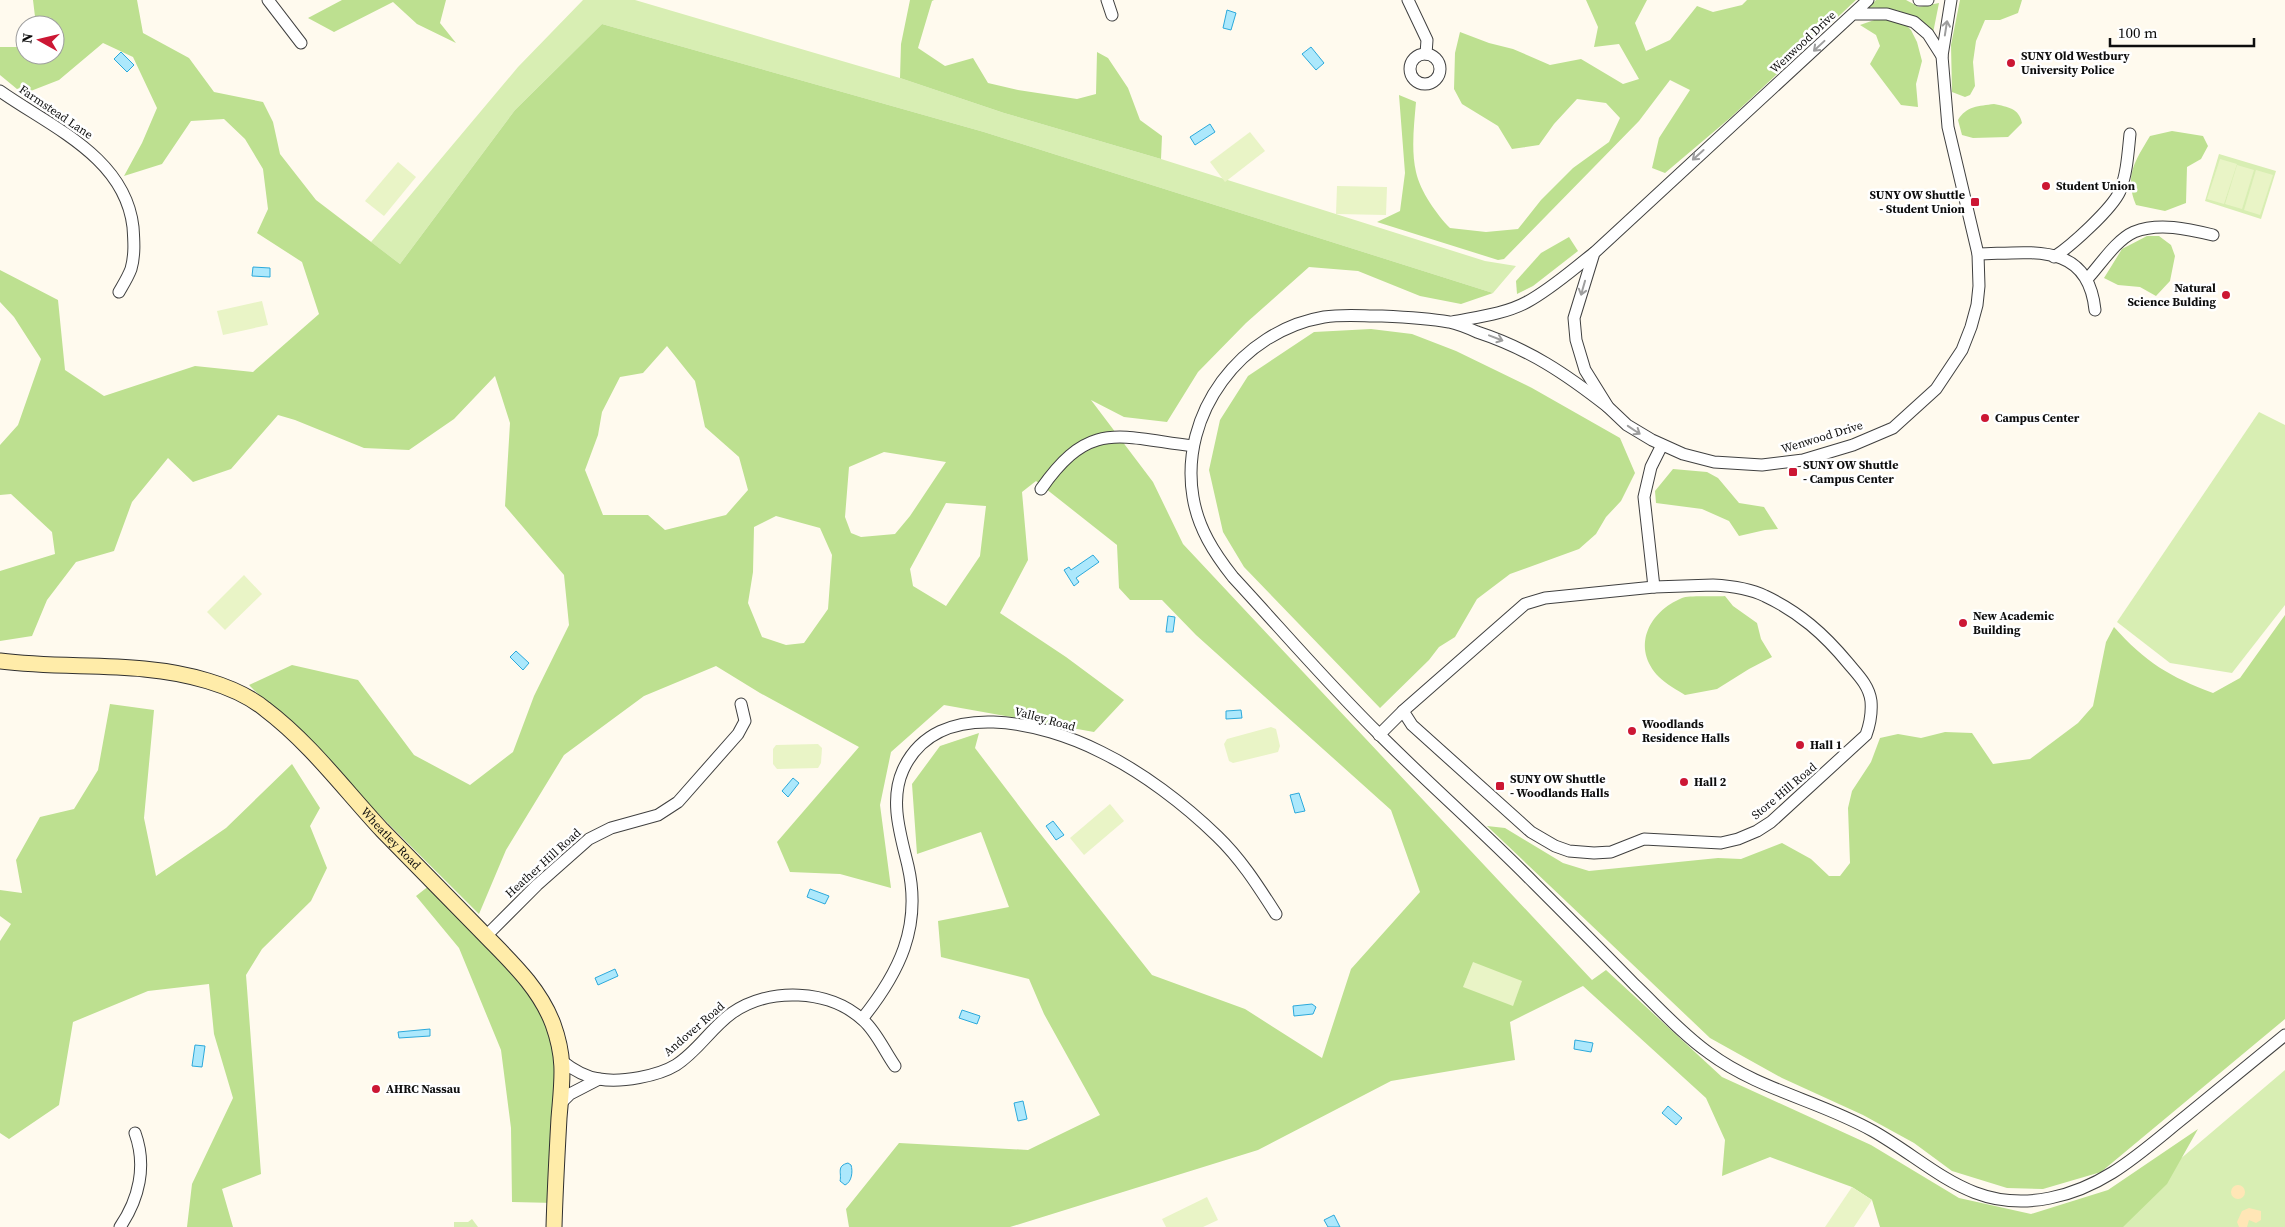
<svg xmlns="http://www.w3.org/2000/svg" width="2285" height="1227" font-family="'Source Serif 4',serif">
	<style>
		.green { fill: #d8eeb3 }
		.forest { fill: #bde090; fill-rule: evenodd }
		.sand { fill: #ffe6b6 }
		.pitch { fill: #e9f4c6 }
		.water { fill: #ace8fc; stroke: #2ca9db }
		.lines { fill: none; stroke-linecap: round; stroke-linejoin: round }
		.street-casing { stroke: #404040; stroke-width: 13 }
		.secondary-casing { stroke: #2f2f2f; stroke-width: 17 }
		.street { stroke: #fff; stroke-width: 11 }
		.secondary { stroke: #ffeca9; stroke-width: 15 }
		.oneway { stroke: #9e9e9e }
		.poi-dot { fill: #cc1734; stroke: #fff; stroke-width: 2 }
		.labels { text-anchor: middle; dominant-baseline: central; stroke-width: 5; stroke-linejoin: round; paint-order: stroke }
		.street-label { font-size: 12px; fill: #0d0d0d; stroke: #fff }
		.poi-label { font-size: 12px; font-weight: bold; fill: #0d0d0d; stroke: #fff; text-anchor: start }
	</style>
	<rect width="100%" height="100%" fill="#fffaee"/>
	<g class="green">
		<polygon points="583,0 635,0 900,78 1004,113 1161,159 1485,261 1516,266 1493,293 984,132 602,24 515,110 400,264 371,242 518,67"/>
		<polygon points="2219,154 2276,171 2261,219 2205,201"/>
		<polygon points="2259,412 2285,425 2285,605 2232,673 2170,663 2117,622"/>
		<polygon points="2285,1070 2285,1227 2080,1227 2172,1166"/>
		<polygon points="472,1219 478,1227 454,1227 454,1222 468,1222"/>
	</g>
	<g class="forest">
		<path d="M33,0H137L143,33L189,58L214,92L263,102L273,122L280,154L316,200L400,264L515,110L602,24L984,132L1493,293L1461,304L1420,296L1358,271L1309,267L1246,323L1198,372L1167,422L1124,417L1091,400L1153,482L1183,544L1592,980L1606,970L1722,1077L1871,1145L1959,1198L2031,1214L2108,1190L2198,1129L2167,1184L2123,1227H1880L1872,1200L1852,1187L1770,1157L1722,1176L1725,1140L1706,1098L1583,986L1510,1022L1515,1060L1391,1081L1258,1150L1010,1227H849L846,1209L899,1143L1028,1150L1100,1115L1044,1014L1029,979L941,957L938,921L1009,907L981,832L917,854L912,784L940,746L979,733L975,748L1035,827L1152,975L1245,1009L1322,1058L1351,969L1420,892L1391,810L1196,635L1162,600H1130L1119,588L1117,545L1036,481L1022,492L1028,560L1000,613L1066,657L1124,700L1094,732L944,705L891,752L880,805L891,888L840,874L790,872L777,842L859,747L760,693L716,666L644,696L564,755L506,850L479,914L249,685L292,665L358,680L414,755L470,785L513,752L534,696L569,625L564,575L505,506L510,423L495,376L454,419L409,450L364,448L295,420L278,415L231,469L193,482L168,458L132,502L114,551L76,562L47,600L32,636L0,641V571L55,554L52,532L11,494L0,495V445L18,425L41,359L14,317L0,302V270L58,300L65,370L104,396L195,366L253,372L319,314L302,262L257,233L268,209L263,169L245,139L224,119L191,121L162,164L124,176L142,143L157,108L133,57L103,43L59,80L23,94L0,75V47H24L25,45V55H55V25H36ZM667,346L695,381L705,427L739,457L748,490L726,515L665,530L648,515H603L585,470L598,435L602,412L620,377L643,373ZM884,452L946,462L910,516L895,534L861,537L851,533L845,517L849,467ZM946,503L986,506L980,556L946,606L913,586L910,569ZM776,516L820,528L832,555L828,609L804,643L786,645L762,637L748,603L753,572L754,527Z"/>
		<polygon points="342,0 446,0 440,23 456,43 417,24 393,2 334,32 308,18"/>
		<polygon points="910,0 934,0 932,1 918,48 945,66 973,58 988,83 1018,90 1077,99 1096,94 1097,52 1108,58 1128,88 1140,120 1162,136 1161,159 1004,113 900,78 901,44"/>
		<path d="M1586,0H1647L1635,23L1646,51L1670,40L1697,6L1713,12L1742,5L1747,0H1856L1730,118L1665,173L1652,168L1659,138L1690,90L1670,80L1639,121L1504,259L1498,260L1377,222L1400,211L1405,173L1399,95L1416,102C1414,125 1411,150 1416,172C1420,191 1437,215 1450,228L1486,232L1518,229L1541,200L1573,168L1609,142L1620,118L1606,103L1577,99L1554,124L1539,145L1512,149L1498,126L1462,104L1454,89L1455,53L1460,32L1489,43L1513,49L1550,65L1581,59L1623,84L1639,79L1619,44L1594,47L1598,27Z"/>
		<path d="M1876,0H1906L1919,7L1939,3L1933,33C1915,14 1895,6 1868,8Z"/>
		<polygon points="1960,0 2022,0 2018,13 2000,20 1985,20 1976,41 1973,62 1975,86 1970,95 1965,97 1952,92 1951,45"/>
		<polygon points="1880,18 1902,21 1911,30 1917,42 1922,61 1916,84 1918,107 1901,105 1870,64 1880,46 1876,35 1860,25"/>
		<path d="M1994,104C2008,107 2019,108 2022,123L2008,137L1973,138L1962,135L1958,120C1966,106 1979,106 1994,104Z"/>
		<path d="M2172,131L2203,136L2208,146L2201,159L2187,167L2186,203L2165,211L2136,205C2124,176 2135,161 2150,136Z"/>
		<polygon points="2147,236 2159,236 2171,245 2175,256 2170,281 2156,296 2140,287 2118,285 2104,278 2122,249"/>
		<polygon points="1569,237 1578,251 1533,286 1517,294 1516,281 1541,253"/>
		<polygon points="1371,329 1412,334 1456,351 1532,388 1620,438 1635,473 1621,501 1606,517 1596,534 1579,549 1510,574 1477,599 1455,637 1439,647 1429,660 1380,708 1244,567 1223,532 1209,470 1220,420 1248,376 1314,332"/>
		<polygon points="1673,469 1707,472 1718,478 1739,503 1764,507 1778,529 1765,530 1739,536 1729,521 1702,509 1656,503 1655,491"/>
		<path d="M1725,596L1733,606L1757,623L1761,639L1772,657L1749,669L1717,689L1685,695C1677,690 1666,684 1659,677C1631,648 1648,612 1682,598C1689,595 1715,597 1725,596Z"/>
		<path d="M2285,615V1019L2101,1172L2043,1189L2007,1188L1952,1171L1914,1143L1863,1115L1782,1078L1710,1038L1487,826L1505,828L1563,863L1589,871L1718,858L1741,859L1782,843L1811,859L1829,876H1840L1850,863L1848,808L1852,791L1871,762L1880,738L1898,734L1921,738L1945,732L1972,733L1993,764L2030,759L2078,723L2093,706L2106,642L2114,627C2145,662 2170,677 2213,693L2240,678Z"/>
		<polygon points="110,704 154,710 144,818 156,876 226,828 292,764 320,808 310,826 327,868 311,901 262,949 246,975 261,1174 222,1189 233,1227 187,1227 192,1184 233,1098 214,1034 209,984 148,991 73,1022 59,1105 9,1139 0,1133 0,941 11,924 0,916 0,890 22,893 16,860 40,817 74,809 98,770"/>
		<polygon points="434,882 517,967 558,1043 555,1203 512,1202 511,1128 501,1050 459,948 416,896"/>
	</g>
	<g class="sand">
		<circle cx="2238" cy="1192" r="7"/>
		<polygon points="2249,1208 2261,1211 2261,1220 2256,1223 2249,1220 2247,1227 2239,1227 2237,1222 2242,1211"/>
	</g>
	<g class="pitch">
		<polygon points="1250,132 1265,151 1225,182 1210,162"/>
		<polygon points="2220,159 2237,164 2224,204 2207,199"/>
		<polygon points="398,162 416,177 384,216 365,201"/>
		<polygon points="2237,165 2254,170 2242,209 2225,204"/>
		<polygon points="2256,170 2273,175 2260,215 2244,210"/>
		<polygon points="1337,186 1387,187 1386,215 1336,214"/>
		<polygon points="262,301 268,325 223,335 217,311"/>
		<polygon points="244,575 262,594 225,630 207,612"/>
		<polygon points="1271,727 1276,729 1280,746 1278,752 1233,763 1229,761 1224,744 1227,739"/>
		<polygon points="818,744 822,748 821,763 818,768 777,769 773,764 773,749 776,745"/>
		<polygon points="1110,804 1124,821 1084,855 1070,838"/>
		<polygon points="1473,962 1522,981 1513,1006 1463,987"/>
		<polygon points="1852,1187 1872,1200 1854,1227 1825,1227"/>
		<polygon points="1207,1197 1218,1220 1203,1227 1166,1227 1162,1219"/>
	</g>
	<g class="water">
		<polygon points="1227,10 1236,13 1231,30 1223,28"/>
		<polygon points="1311,47 1324,63 1316,70 1302,54"/>
		<polygon points="121,52 134,65 127,72 114,59"/>
		<polygon points="1210,124 1215,132 1195,145 1190,137"/>
		<polygon points="253,267 270,268 270,277 252,276"/>
		<polygon points="1093,555 1099,562 1076,578 1079,582 1074,586 1064,570 1069,567 1071,570"/>
		<polygon points="1168,616 1175,617 1173,632 1166,632"/>
		<polygon points="516,651 529,663 523,670 510,657"/>
		<polygon points="1241,710 1242,718 1226,719 1226,711"/>
		<polygon points="793,778 799,783 788,797 782,791"/>
		<polygon points="1299,793 1305,811 1295,813 1290,795"/>
		<polygon points="1053,821 1064,835 1056,840 1046,826"/>
		<polygon points="810,889 829,896 825,904 807,897"/>
		<polygon points="615,969 618,976 598,985 595,978"/>
		<polygon points="1312,1004 1316,1007 1313,1014 1294,1016 1293,1006"/>
		<polygon points="962,1010 980,1016 977,1024 959,1018"/>
		<polygon points="430,1029 430,1036 399,1038 398,1032"/>
		<polygon points="1575,1040 1593,1043 1591,1052 1574,1049"/>
		<polygon points="195,1045 205,1046 202,1067 192,1066"/>
		<polygon points="1023,1101 1027,1119 1018,1121 1014,1103"/>
		<polygon points="1668,1106 1682,1118 1676,1125 1662,1113"/>
		<path d="M848,1163L851,1165C853,1171 852,1182 845,1185L840,1181C842,1173 836,1166 848,1163Z"/>
		<polygon points="1334,1215 1340,1227 1328,1227 1324,1220"/>
	</g>
	<g class="lines">
		<defs>
			<g id="street">
				<polyline points="268,0 301,43"/>
				<polyline points="1107,0 1112,15"/>
				<polyline points="1408,0 1427,40 1426,54"/>
				<polyline points="1919,0 1928,0"/>
				<polyline points="1855,14 1887,14 1914,22 1928,34 1942,56 1948,127 1978,254 1979,286 1977,305 1971,327 1962,350 1936,389 1893,428 1853,445 1803,460 1762,465 1714,462 1683,454 1652,440 1627,425 1608,407 1585,370 1576,340 1574,318 1594,253 1868,0"/>
				<circle cx="1425" cy="69" r="15"/>
				<polyline points="1942,56 1951,0"/>
				<path d="M0,91C51,127 125,157 133,227C134,241 135,255 131,269C128,277 123,285 119,292"/>
				<path d="M1978,254C2031,253 2088,241 2095,310"/>
				<path d="M2054,257C2071,246 2112,209 2120,191C2127,173 2128,153 2130,134"/>
				<path d="M2088,278C2101,264 2116,240 2134,232C2159,222 2188,229 2213,235"/>
				<path d="M1452,322C1477,317 1505,314 1527,302C1551,289 1572,270 1594,253"/>
				<path d="M1608,407C1566,374 1529,349 1477,332C1468,328 1458,324 1449,322C1426,318 1403,317 1381,316C1362,316 1343,314 1324,317C1241,331 1179,414 1193,497C1198,528 1214,553 1233,577C1282,630 1329,685 1380,735C1431,786 1485,833 1535,884C1569,918 1602,951 1635,985C1659,1008 1682,1034 1709,1053C1759,1090 1820,1101 1873,1131C1933,1165 1972,1214 2050,1198C2106,1187 2142,1151 2186,1116C2219,1089 2252,1062 2285,1035"/>
				<path d="M1041,489C1090,419 1118,437 1193,446"/>
				<path d="M1713,585C1731,586 1749,588 1765,596C1799,612 1824,634 1848,663C1857,674 1869,685 1871,701C1872,713 1870,724 1866,735L1771,822L1757,831L1738,839L1721,843L1644,839L1611,852L1594,853L1569,851L1555,846L1531,832L1412,725L1403,711L1525,604L1545,598L1654,587Z"/>
				<polyline points="1654,587 1644,497 1651,467 1662,445"/>
				<polyline points="1379,735 1403,711"/>
				<polyline points="486,936 537,885 589,839 611,828 658,815 678,802 738,734 745,721 741,704"/>
				<path d="M862,1019C899,973 922,927 908,866C901,836 889,801 903,770C937,695 1044,723 1101,752C1142,772 1184,804 1217,836C1241,859 1258,886 1276,914"/>
				<path d="M562,1061C572,1069 586,1077 599,1079C621,1083 658,1076 676,1065C698,1051 711,1028 732,1013C769,987 829,989 863,1020C876,1031 885,1052 895,1066"/>
				<polyline points="561,1103 570,1094 599,1079"/>
				<path d="M120,1227C139,1199 147,1166 135,1133"/>
			</g>
			<g id="secondary">
				<path id="s1" d="M0,661C68,670 141,660 208,681C228,687 249,696 265,709C310,743 344,789 382,830C416,865 450,899 484,934C510,961 539,987 553,1024C566,1060 562,1081 559,1118C557,1154 555,1191 554,1227"/>
			</g>
		</defs>
		<use href="#street" class="street-casing"/>
		<use href="#secondary" class="secondary-casing"/>
		<use href="#street" class="street"/>
		<use href="#secondary" class="secondary"/>
	</g>
	<defs><path id="oneway-shaft" d="M-6 0H5M1.5-3L5.5 0L1.5 3" fill="none" stroke-width="1.6" stroke-linecap="round" stroke-linejoin="round" transform="scale(1.25)"/></defs>
	<g class="oneway">
		<use href="#oneway-shaft" transform="translate(1946 28) rotate(-81)"/>
		<use href="#oneway-shaft" transform="translate(1819 46) rotate(137)"/>
		<use href="#oneway-shaft" transform="translate(1698 155) rotate(138)"/>
		<use href="#oneway-shaft" transform="translate(1583 288) rotate(106)"/>
		<use href="#oneway-shaft" transform="translate(1496 338) rotate(21)"/>
		<use href="#oneway-shaft" transform="translate(1634 430) rotate(34)"/>
	</g>
	<g class="poi-dot">
		<circle cx="2011" cy="63" r="5"/>
		<circle cx="2046" cy="186" r="5"/>
		<rect x="1970" y="197" width="10" height="10" rx="2.5"/>
		<circle cx="2226" cy="295" r="5"/>
		<circle cx="1985" cy="418" r="5"/>
		<rect x="1788" y="467" width="10" height="10" rx="2.5"/>
		<circle cx="1963" cy="623" r="5"/>
		<circle cx="1632" cy="731" r="5"/>
		<circle cx="1800" cy="745" r="5"/>
		<circle cx="1684" cy="782" r="5"/>
		<rect x="1495" y="781" width="10" height="10" rx="2.5"/>
		<circle cx="376" cy="1089" r="5"/>
	</g>
	<g class="labels">
		<g class="street-label">
			<text transform="translate(1803 42) rotate(-43)">Wenwood Drive</text>
			<text transform="translate(56 112) rotate(34)">Farmstead Lane</text>
			<text transform="translate(1822 437) rotate(-17)">Wenwood Drive</text>
			<text transform="translate(1045 719) rotate(15)">Valley Road</text>
			<text transform="translate(1784 791) rotate(-40)">Store Hill Road</text>
			<text stroke="none"><textPath href="#s1" startOffset="454">Wheatley Road</textPath></text>
			<text transform="translate(543 863) rotate(-42)">Heather Hill Road</text>
			<text transform="translate(694 1029) rotate(-41)">Andover Road</text>
		</g>
		<g class="poi-label">
			<text x="2021" y="56">SUNY Old Westbury<tspan x="2021" dy="14">University Police</tspan></text>
			<text x="2056" y="186">Student Union</text>
			<text x="1965" y="195" text-anchor="end">SUNY OW Shuttle<tspan x="1965" dy="14">- Student Union</tspan></text>
			<text x="2216" y="288" text-anchor="end">Natural<tspan x="2216" dy="14">Science Bulding</tspan></text>
			<text x="1995" y="418">Campus Center</text>
			<text x="1803" y="465">SUNY OW Shuttle<tspan x="1803" dy="14">- Campus Center</tspan></text>
			<text x="1973" y="616">New Academic<tspan x="1973" dy="14">Building</tspan></text>
			<text x="1642" y="724">Woodlands<tspan x="1642" dy="14">Residence Halls</tspan></text>
			<text x="1810" y="745">Hall 1</text>
			<text x="1510" y="779">SUNY OW Shuttle<tspan x="1510" dy="14">- Woodlands Halls</tspan></text>
			<text x="1694" y="782">Hall 2</text>
			<text x="386" y="1089">AHRC Nassau</text>
		</g>
	</g>
	<g transform="translate(40 40) rotate(278)"><circle r="24" fill="#ffffff" stroke="#9e9e9e"/>
	<path d="M0-4L9 19L0 12L-9 19Z" fill="#cc1734"/>
	<text y="-8" font-size="14" font-weight="bold" text-anchor="middle" fill="#0d0d0d">N</text>
	</g>
	<path d="M2110 38v8h144v-8" fill="none" stroke="#0d0d0d" stroke-width="2.5"/>
	<text x="2118" y="38" font-size="15" fill="#0d0d0d" stroke="#ffffff" stroke-width="4" paint-order="stroke">100 m</text>
</svg>
